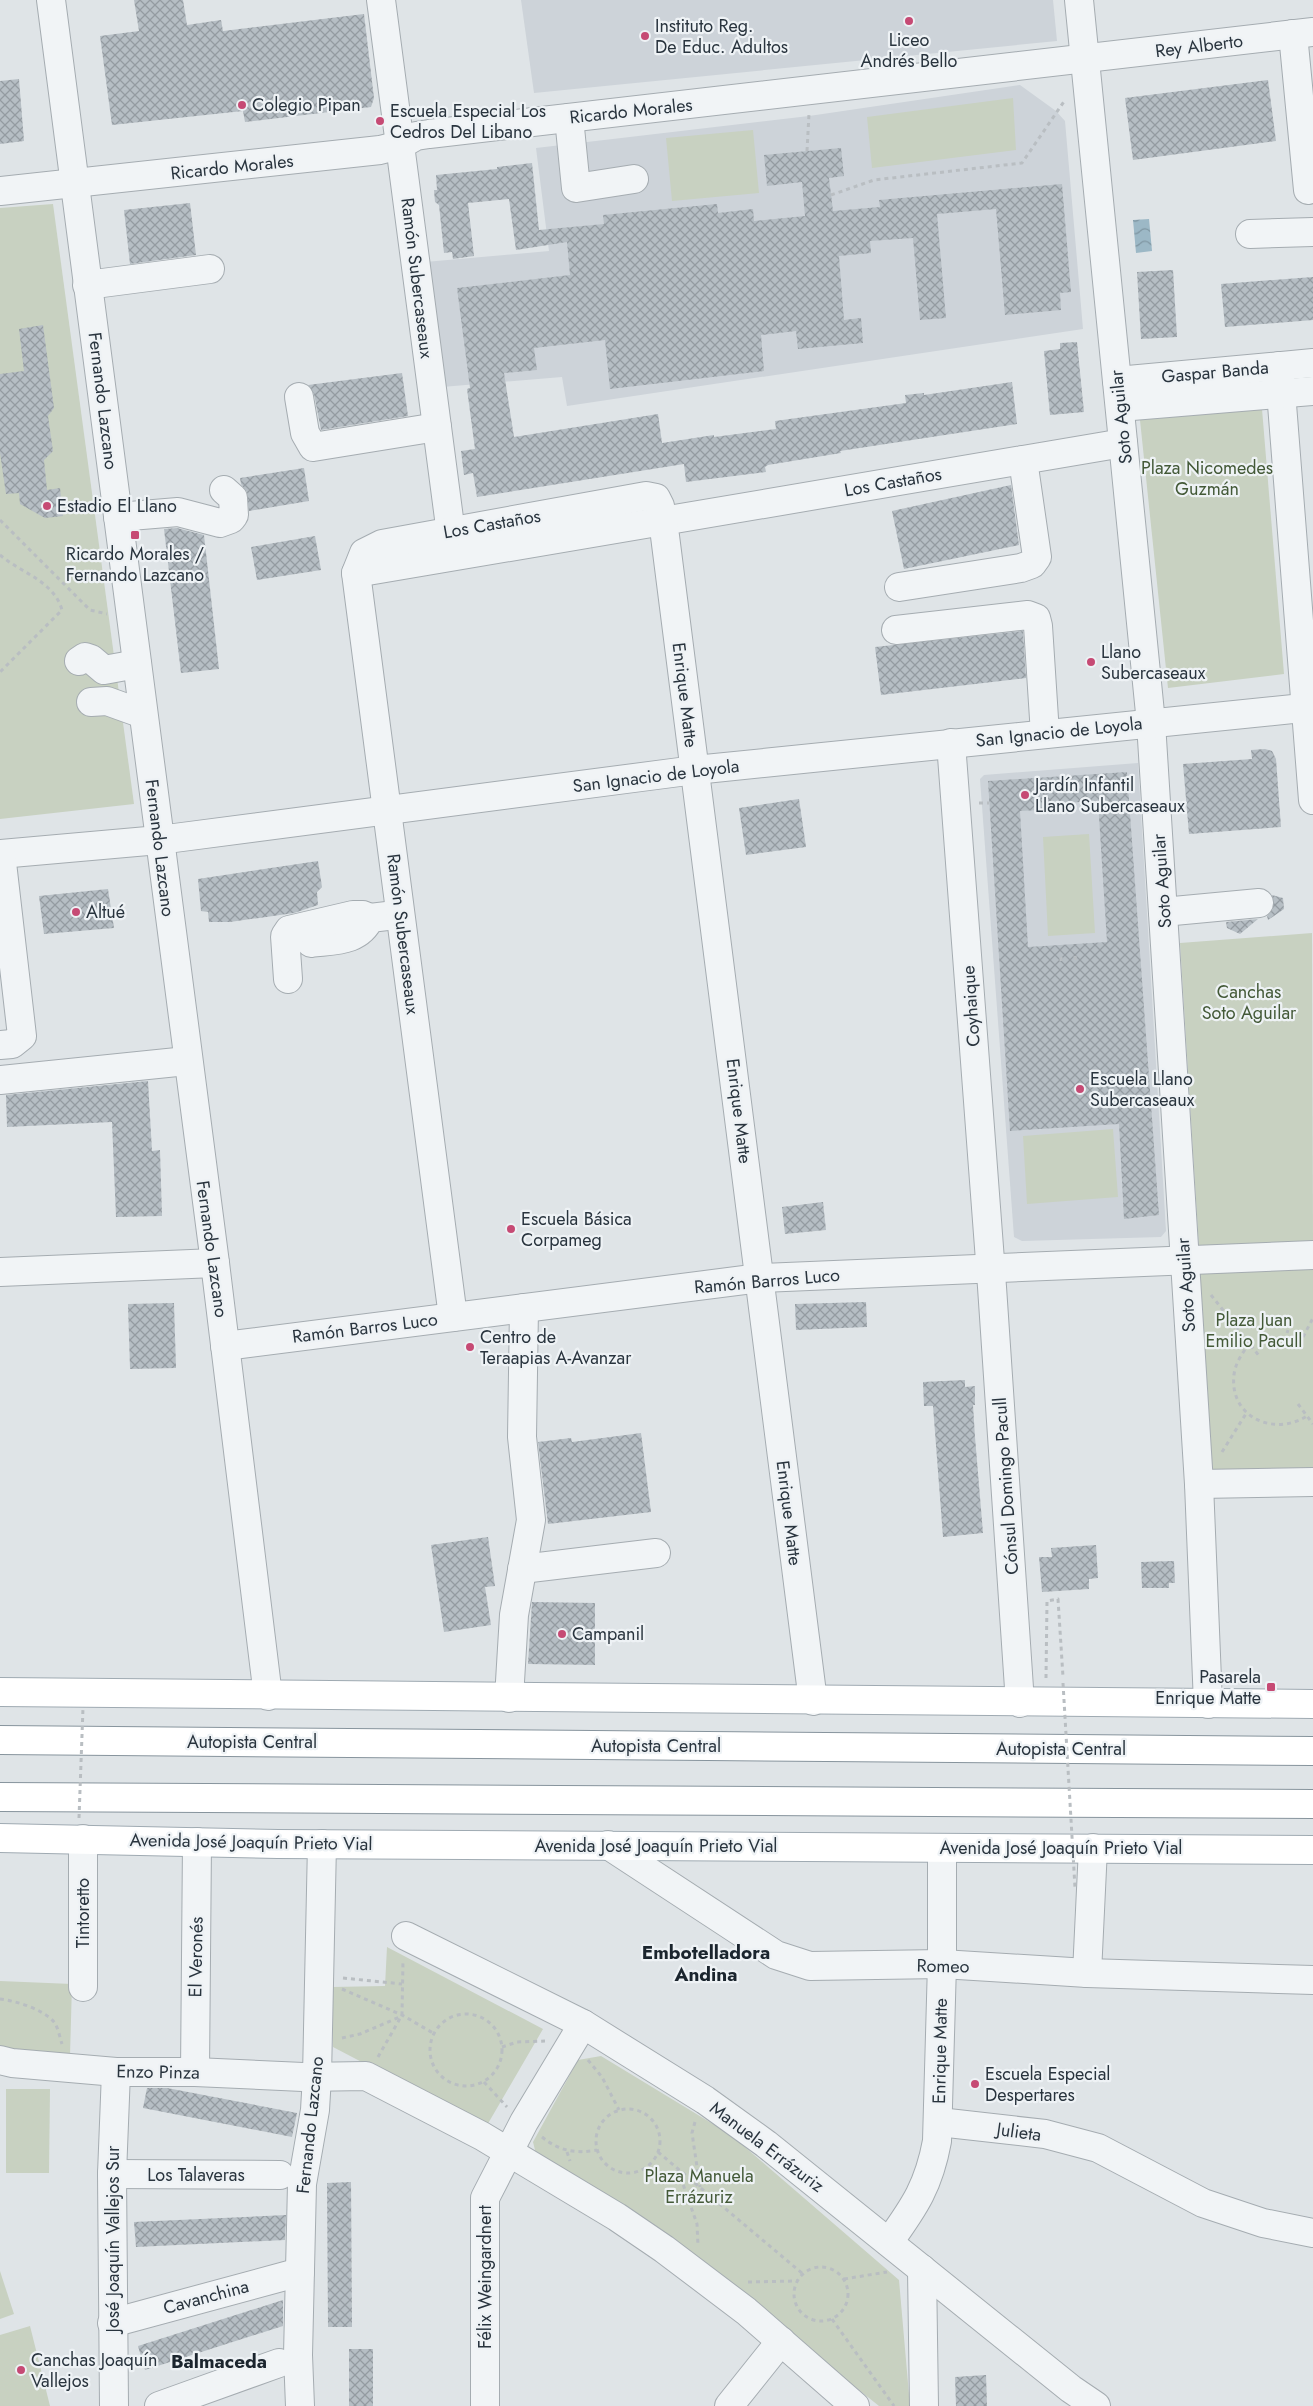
<svg xmlns="http://www.w3.org/2000/svg" width="1313" height="2406" font-family="Jost,sans-serif">
	<style>
		.built { fill: #cdd3d9 }
		.green { fill: #c8d1c1 }
		.water { fill: url(#water-waves) }
		.building { fill: url(#building-cross-hatch); fill-rule: evenodd }
		.lines { fill: none; stroke-linecap: round; stroke-linejoin: round }
		.minor-casing { stroke: #a5acb1; stroke-width: 30 }
		.major-casing { stroke: #9faab2; stroke-width: 30 }
		.highway-casing { stroke: #87949d; stroke-width: 30 }
		.path { stroke: #b9bec2; stroke-width: 3; stroke-dasharray: 4 4; stroke-linecap: butt }
		.minor { stroke: #f1f4f6; stroke-width: 28 }
		.major { stroke: #fff; stroke-width: 28 }
		.highway { stroke: #fff; stroke-width: 28 }
		.path-bridge { stroke: #b9bec2; stroke-width: 3; stroke-dasharray: 4 4; stroke-linecap: butt }
		.poi-dot { fill: #c64a74; stroke: #eef2f5; stroke-width: 2 }
		.labels { text-anchor: middle; dominant-baseline: central; stroke-width: 4.5; stroke-linejoin: round; paint-order: stroke }
		.poi-label { font-size: 18px; fill: #29343e; stroke: #eef2f5; text-anchor: start }
		.street-label { font-size: 18px; fill: #29343e; stroke: #eef2f5 }
		.park-label { font-size: 18px; fill: #435937; stroke: #eef2f5 }
		.neighbourhood-label { font-size: 19px; font-weight: bold; fill: #1b252e; stroke: #eef2f5 }
	</style>
	<defs>
		<pattern id="water-waves" width="16" height="10" patternUnits="userSpaceOnUse" patternTransform="scale(1.25)"><rect width="16" height="10" fill="#9cb8c6"/><path d="M0 5q4-4 8 0t8 0" fill="none" stroke="#7f96a2"/></pattern>
		<pattern id="building-cross-hatch" width="8" height="8" patternUnits="userSpaceOnUse" patternTransform="scale(1.25)"><rect width="8" height="8" fill="#b6bec4"/><path d="M0 0l8 8M0 8l8-8" fill="none" stroke="#949ba1"/></pattern>
	</defs>
	<rect width="100%" height="100%" fill="#dfe4e7"/>
	<g class="built">
		<polygon points="521,0 1053,0 1057,41 534,93"/>
		<polygon points="1020,85 1056,111 1065,121 1083,329 567,406 562,377 442,387 425,262 549,251 536,148 809,116"/>
		<polygon points="1138,763 1166,1231 1161,1237 1022,1241 1014,1237 980,779 984,775"/>
	</g>
	<g class="green">
		<polygon points="1013,98 1016,150 872,168 867,117"/>
		<polygon points="753,130 759,193 672,201 666,138"/>
		<polygon points="53,204 134,804 0,819 0,208"/>
		<polygon points="1262,409 1284,674 1168,688 1140,420"/>
		<polygon points="1089,834 1095,933 1048,936 1043,837"/>
		<polygon points="1312,933 1313,1241 1199,1248 1180,943"/>
		<polygon points="1113,1129 1118,1197 1027,1204 1023,1136"/>
		<polygon points="1313,1269 1313,1479 1203,1481 1192,1273"/>
		<polygon points="387,1947 543,2029 486,2127 333,2047 332,1987 385,1986"/>
		<polygon points="0,1981 72,1984 70,2056 0,2053"/>
		<polygon points="601,2056 731,2135 899,2280 910,2406 879,2406 648,2221 536,2154 533,2142 578,2060"/>
		<polygon points="6,2089 50,2089 49,2173 6,2173"/>
		<polygon points="0,2271 14,2314 0,2319"/>
		<polygon points="30,2326 50,2406 0,2406 0,2335"/>
	</g>
	<polygon class="water" points="1149,219 1152,251 1136,253 1133,220"/>
	<g class="building">
		<polygon points="134,0 183,0 187,25 221,20 223,31 364,14 374,98 371,107 245,122 243,111 112,125 100,36 139,31"/>
		<polygon points="19,79 24,141 0,144 0,81"/>
		<polygon points="1268,80 1276,141 1133,160 1125,98"/>
		<polygon points="841,148 844,176 829,178 833,211 880,207 879,200 1062,184 1071,292 1060,293 1061,310 1005,315 996,209 937,214 946,318 920,320 913,238 870,241 871,253 839,256 844,320 861,318 863,343 798,349 796,331 761,335 764,371 610,389 605,340 534,348 537,370 504,373 514,437 658,414 662,443 714,435 714,437 776,429 775,421 906,403 905,395 924,393 924,395 1012,382 1017,424 840,451 841,453 768,465 765,467 766,472 686,482 684,464 477,497 473,473 464,475 461,451 475,449 467,389 470,388 457,288 570,275 567,242 516,250 509,199 468,203 474,256 453,259 452,252 444,253 439,205 435,202 434,190 437,190 436,175 497,169 497,167 532,163 539,230 604,224 603,215 717,204 718,213 753,209 754,221 805,216 802,182 767,186 764,155"/>
		<polygon points="190,203 196,255 130,264 124,210"/>
		<polygon points="1173,270 1177,337 1141,339 1137,272"/>
		<polygon points="1313,277 1313,320 1225,327 1221,284"/>
		<polygon points="43,325 54,408 48,416 53,451 44,460 47,490 60,488 63,516 45,518 20,504 19,493 6,494 0,453 0,374 24,371 19,329"/>
		<polygon points="1077,342 1084,412 1050,415 1044,351 1060,349 1060,343"/>
		<polygon points="402,373 408,416 321,430 314,394 308,385"/>
		<polygon points="304,468 309,501 249,511 247,492 241,484 240,478"/>
		<polygon points="1011,485 1019,545 904,569 892,511"/>
		<polygon points="177,528 204,535 219,669 181,673 164,529"/>
		<polygon points="315,536 321,570 257,580 251,547"/>
		<polygon points="1023,631 1026,678 881,695 875,647"/>
		<polygon points="1265,749 1272,751 1276,759 1281,827 1189,834 1183,764 1252,759 1251,750"/>
		<path d="M1127,772L1159,1215L1124,1219L1119,1124L1010,1131L988,781ZM1098,801L1107,942L1028,947L1020,811L1061,809V803Z"/>
		<polygon points="799,799 806,847 746,855 739,808"/>
		<polygon points="318,861 322,887 317,892 318,905 294,913 230,922 209,922 208,912 201,911 198,879"/>
		<polygon points="108,889 114,928 44,934 39,896"/>
		<polygon points="1272,895 1283,898 1284,909 1268,920 1267,916 1273,909"/>
		<polygon points="1258,919 1240,934 1227,928 1226,922"/>
		<polygon points="148,1081 152,1151 160,1150 162,1216 116,1217 112,1122 7,1127 6,1095"/>
		<polygon points="823,1202 826,1230 785,1234 782,1207"/>
		<polygon points="866,1302 867,1327 796,1330 795,1304"/>
		<polygon points="174,1303 176,1368 130,1369 128,1304"/>
		<polygon points="965,1380 965,1387 975,1386 975,1405 973,1405 975,1437 983,1533 943,1537 933,1406 924,1406 923,1382"/>
		<polygon points="641,1433 651,1512 548,1524 538,1442 571,1438 572,1442"/>
		<polygon points="488,1537 495,1586 485,1587 491,1625 444,1632 431,1545"/>
		<polygon points="1096,1545 1098,1578 1089,1579 1089,1589 1042,1592 1039,1557 1052,1557 1051,1548"/>
		<polygon points="1174,1561 1175,1583 1169,1583 1169,1588 1142,1588 1141,1562"/>
		<polygon points="532,1602 595,1603 595,1665 528,1664"/>
		<polygon points="147,2088 167,2088 297,2113 292,2137 143,2108"/>
		<polygon points="351,2182 352,2327 328,2327 327,2183"/>
		<polygon points="286,2215 285,2240 136,2247 134,2222"/>
		<polygon points="283,2300 283,2326 145,2370 138,2346"/>
		<rect x="349" y="2349" width="24" height="57"/>
		<polygon points="986,2375 987,2406 956,2406 955,2377"/>
	</g>
	<g class="lines">
		<defs>
			<g id="minor">
				<polyline points="51,0 215,1263 268,1696"/>
				<polyline points="381,0 453,549"/>
				<polyline points="1079,0 1151,723 1199,1484 1208,1704"/>
				<polyline points="1293,34 1308,190"/>
				<polyline points="569,118 576,188 634,179"/>
				<polyline points="0,191 380,150 400,145 416,136 429,134 1313,32"/>
				<polyline points="1250,234 1313,232"/>
				<polyline points="87,285 210,269"/>
				<polyline points="1279,366 1313,800"/>
				<polyline points="1117,381 1313,363"/>
				<polyline points="299,397 305,433 313,447 437,427"/>
				<polyline points="1120,407 1313,391"/>
				<polyline points="118,517 178,512 220,523 231,519 234,515 233,498 224,490"/>
				<polyline points="356,573 1123,443"/>
				<polyline points="899,587 1021,568 1032,564 1037,557 1023,460"/>
				<polyline points="896,630 1028,615 1036,618 1038,626 1045,734"/>
				<polyline points="79,661 85,657 91,659 104,670 137,664"/>
				<polyline points="91,702 107,701 143,714"/>
				<polyline points="951,743 992,1287 1020,1703"/>
				<polyline points="0,854 159,840 695,770 1313,707"/>
				<polyline points="1163,912 1259,903"/>
				<path d="M311,943C335,940 359,942 370,918L387,916"/>
				<polyline points="288,979 285,936 289,930 353,915 363,915 370,918"/>
				<polyline points="0,1045 12,1044 22,1036 1,854"/>
				<polyline points="0,1080 187,1061"/>
				<polyline points="0,1272 215,1263"/>
				<polyline points="453,1317 356,573 364,553 382,544 646,496 656,498 660,506 665,536 813,1701"/>
				<polyline points="225,1346 760,1278 1313,1255"/>
				<polyline points="1199,1484 1313,1482"/>
				<polyline points="522,1569 656,1553"/>
				<polyline points="509,1698 514,1615 531,1520 522,1437 524,1308"/>
				<polyline points="83,1839 83,1987"/>
				<polyline points="608,1845 776,1955 810,1966 942,1964 1087,1973 1313,1980"/>
				<polyline points="406,1936 583,2024 705,2100 766,2144 1071,2389 1096,2406"/>
				<polyline points="1087,1973 1093,1848"/>
				<polyline points="0,2060 12,2063 116,2072 195,2072 303,2077 366,2076 482,2136 617,2217 664,2249 746,2311 855,2406"/>
				<polyline points="195,2072 197,1842"/>
				<polyline points="939,2122 1045,2134 1098,2148 1203,2203 1263,2223 1313,2233"/>
				<polyline points="112,2174 280,2175"/>
				<path d="M889,2242C915,2206 929,2185 937,2141L942,1964V1848"/>
				<polyline points="922,2269 924,2406"/>
				<polyline points="112,2323 300,2272"/>
				<polyline points="114,2406 112,2174 116,2072"/>
				<polyline points="159,2406 279,2363"/>
				<polyline points="300,2406 298,2355 302,2184 315,2110 317,2076 322,1844"/>
				<polyline points="485,2406 485,2198 524,2122 583,2024"/>
				<polyline points="729,2406 781,2341"/>
			</g>
			<g id="major">
				<polyline points="0,1692 1313,1704"/>
				<polyline points="0,1838 278,1844 1313,1850"/>
			</g>
			<g id="highway">
				<polyline points="0,1740 1313,1751"/>
				<polyline points="0,1797 1313,1804"/>
			</g>
		</defs>
		<use href="#minor" class="minor-casing"/>
		<use href="#major" class="major-casing"/>
		<use href="#highway" class="highway-casing"/>
		<g class="path">
			<polyline points="807,151 809,114"/>
			<polyline points="831,195 874,180 1022,163 1065,100"/>
			<polyline points="0,520 90,610 107,614"/>
			<path d="M0,555C21,573 54,581 62,610L0,672"/>
			<polyline points="979,803 989,803"/>
			<polyline points="1075,956 1076,963"/>
			<polyline points="1061,957 1061,964"/>
			<polyline points="1211,1295 1260,1357"/>
			<polyline points="1287,1333 1288,1330"/>
			<polyline points="1303,1337 1313,1318"/>
			<path d="M1249,1343C1243,1353 1235,1363 1234,1375C1229,1417 1274,1437 1307,1416"/>
			<polyline points="1298,1404 1313,1424"/>
			<polyline points="1222,1452 1247,1412"/>
			<polyline points="1046,1678 1047,1601 1058,1599 1063,1677"/>
			<polyline points="343,1978 402,1984"/>
			<polyline points="342,1989 402,2015 433,2033"/>
			<path d="M0,1999C16,2001 43,2009 54,2022C58,2027 60,2038 62,2044"/>
			<circle cx="466" cy="2050" r="36"/>
			<polyline points="342,2038 360,2034 402,2016"/>
			<polyline points="502,2047 517,2042 545,2041"/>
			<polyline points="378,2057 402,2015 403,1960"/>
			<polyline points="588,2060 602,2077 619,2110"/>
			<polyline points="484,2082 507,2107"/>
			<circle cx="628" cy="2141" r="32"/>
			<polyline points="695,2122 692,2133 700,2187"/>
			<path d="M542,2137C559,2151 576,2154 597,2150"/>
			<polyline points="567,2152 570,2161"/>
			<polyline points="658,2152 803,2274"/>
			<polyline points="678,2170 697,2224 698,2246"/>
			<circle cx="821" cy="2294" r="27"/>
			<polyline points="844,2279 887,2272"/>
			<polyline points="748,2282 797,2281"/>
			<polyline points="832,2319 894,2406"/>
		</g>
		<use href="#minor" class="minor"/>
		<use href="#major" class="major"/>
		<use href="#highway" class="highway"/>
		<g class="path-bridge">
			<polyline points="1063,1683 1075,1888"/>
			<polyline points="79,1818 83,1708"/>
		</g>
	</g>
	<g class="poi-dot">
		<circle cx="909" cy="21" r="5"/>
		<circle cx="645" cy="36" r="5"/>
		<circle cx="242" cy="105" r="5"/>
		<circle cx="380" cy="121" r="5"/>
		<circle cx="47" cy="506" r="5"/>
		<rect x="130" y="530" width="10" height="10" rx="2.5"/>
		<circle cx="1091" cy="662" r="5"/>
		<circle cx="1025" cy="795" r="5"/>
		<circle cx="76" cy="912" r="5"/>
		<circle cx="1080" cy="1089" r="5"/>
		<circle cx="511" cy="1229" r="5"/>
		<circle cx="470" cy="1347" r="5"/>
		<circle cx="562" cy="1634" r="5"/>
		<rect x="1266" y="1682" width="10" height="10" rx="2.5"/>
		<circle cx="975" cy="2084" r="5"/>
		<circle cx="21" cy="2370" r="5"/>
	</g>
	<g class="labels">
		<g class="poi-label">
			<text x="655" y="26">Instituto Reg.<tspan x="655" dy="21">De Educ. Adultos</tspan></text>
			<text x="909" y="40" text-anchor="middle">Liceo<tspan x="909" dy="21">Andrés Bello</tspan></text>
			<text x="252" y="105">Colegio Pipan</text>
			<text x="390" y="111">Escuela Especial Los<tspan x="390" dy="21">Cedros Del Libano</tspan></text>
			<text x="57" y="506">Estadio El Llano</text>
			<text x="135" y="554" text-anchor="middle">Ricardo Morales /<tspan x="135" dy="21">Fernando Lazcano</tspan></text>
			<text x="1101" y="652">Llano<tspan x="1101" dy="21">Subercaseaux</tspan></text>
			<text x="1035" y="785">Jardín Infantil<tspan x="1035" dy="21">Llano Subercaseaux</tspan></text>
			<text x="86" y="912">Altué</text>
			<text x="1090" y="1079">Escuela Llano<tspan x="1090" dy="21">Subercaseaux</tspan></text>
			<text x="521" y="1219">Escuela Básica<tspan x="521" dy="21">Corpameg</tspan></text>
			<text x="480" y="1337">Centro de<tspan x="480" dy="21">Teraapias A-Avanzar</tspan></text>
			<text x="572" y="1634">Campanil</text>
			<text x="1261" y="1677" text-anchor="end">Pasarela<tspan x="1261" dy="21">Enrique Matte</tspan></text>
			<text x="985" y="2074">Escuela Especial<tspan x="985" dy="21">Despertares</tspan></text>
			<text x="31" y="2360">Canchas Joaquín<tspan x="31" dy="21">Vallejos</tspan></text>
		</g>
		<g class="street-label">
			<text transform="translate(1199 46) rotate(-7)">Rey Alberto</text>
			<text transform="translate(631 111) rotate(-6)">Ricardo Morales</text>
			<text transform="translate(232 167) rotate(-6)">Ricardo Morales</text>
			<text transform="translate(417 278) rotate(83)">Ramón Subercaseaux</text>
			<text transform="translate(1215 372) rotate(-5)">Gaspar Banda</text>
			<text transform="translate(103 401) rotate(83)">Fernando Lazcano</text>
			<text transform="translate(1121 417) rotate(-96)">Soto Aguilar</text>
			<text transform="translate(893 482) rotate(-10)">Los Castaños</text>
			<text transform="translate(492 524) rotate(-10)">Los Castaños</text>
			<text transform="translate(685 695) rotate(83)">Enrique Matte</text>
			<text transform="translate(1059 732) rotate(-6)">San Ignacio de Loyola</text>
			<text transform="translate(656 776) rotate(-7)">San Ignacio de Loyola</text>
			<text transform="translate(160 848) rotate(83)">Fernando Lazcano</text>
			<text transform="translate(1162 881) rotate(-94)">Soto Aguilar</text>
			<text transform="translate(403 934) rotate(83)">Ramón Subercaseaux</text>
			<text transform="translate(971 1006) rotate(-94)">Coyhaique</text>
			<text transform="translate(739 1111) rotate(83)">Enrique Matte</text>
			<text transform="translate(212 1249) rotate(82)">Fernando Lazcano</text>
			<text transform="translate(767 1281) rotate(-5)">Ramón Barros Luco</text>
			<text transform="translate(1186 1285) rotate(-94)">Soto Aguilar</text>
			<text transform="translate(365 1328) rotate(-7)">Ramón Barros Luco</text>
			<text transform="translate(1006 1486) rotate(-94)">Cónsul Domingo Pacull</text>
			<text transform="translate(789 1513) rotate(83)">Enrique Matte</text>
			<text x="252" y="1742">Autopista Central</text>
			<text x="656" y="1746">Autopista Central</text>
			<text x="1061" y="1749">Autopista Central</text>
			<text transform="translate(251 1842) rotate(1)">Avenida José Joaquín Prieto Vial</text>
			<text x="656" y="1846">Avenida José Joaquín Prieto Vial</text>
			<text x="1061" y="1848">Avenida José Joaquín Prieto Vial</text>
			<text transform="translate(83 1913) rotate(-90)">Tintoretto</text>
			<text transform="translate(196 1957) rotate(-89)">El Veronés</text>
			<text transform="translate(943 1966) rotate(1)">Romeo</text>
			<text transform="translate(940 2051) rotate(-89)">Enrique Matte</text>
			<text transform="translate(158 2072) rotate(1)">Enzo Pinza</text>
			<text transform="translate(310 2125) rotate(-84)">Fernando Lazcano</text>
			<text transform="translate(1019 2132) rotate(8)">Julieta</text>
			<text transform="translate(767 2147) rotate(37)">Manuela Errázuriz</text>
			<text x="196" y="2175">Los Talaveras</text>
			<text transform="translate(113 2239) rotate(-90)">José Joaquín Vallejos Sur</text>
			<text transform="translate(485 2277) rotate(-90)">Félix Weingardnert</text>
			<text transform="translate(206 2297) rotate(-15)">Cavanchina</text>
		</g>
		<g class="park-label">
			<text x="1207" y="468">Plaza Nicomedes<tspan x="1207" dy="21">Guzmán</tspan></text>
			<text x="1249" y="992">Canchas<tspan x="1249" dy="21">Soto Aguilar</tspan></text>
			<text x="1254" y="1320">Plaza Juan<tspan x="1254" dy="21">Emilio Pacull</tspan></text>
			<text x="699" y="2176">Plaza Manuela<tspan x="699" dy="21">Errázuriz</tspan></text>
		</g>
		<g class="neighbourhood-label">
			<text x="706" y="1952">Embotelladora<tspan x="706" dy="22">Andina</tspan></text>
			<text x="219" y="2361">Balmaceda</text>
		</g>
	</g>
</svg>
